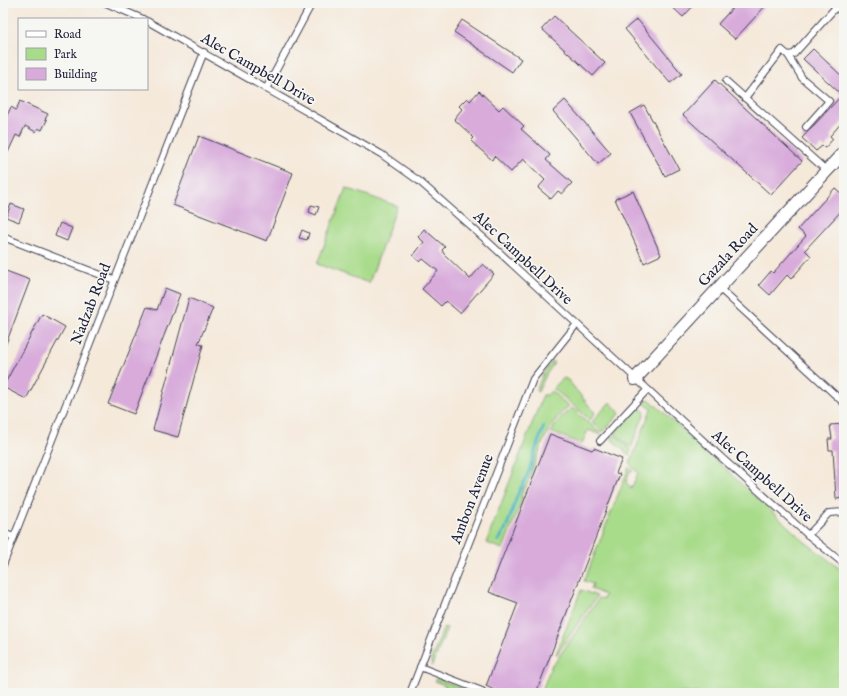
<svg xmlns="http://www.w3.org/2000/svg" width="847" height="696" font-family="'IM FELL English',serif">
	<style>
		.green { fill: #a8db8a; stroke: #657e62 }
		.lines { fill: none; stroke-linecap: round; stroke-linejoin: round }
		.stream { stroke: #45b1c2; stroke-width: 3 }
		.building { fill: #d8abdb }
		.lane-casing { stroke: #424053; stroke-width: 8 }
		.street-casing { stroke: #424053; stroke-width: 14 }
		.lane { stroke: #fff; stroke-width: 6 }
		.street { stroke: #fff; stroke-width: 12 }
		.labels { text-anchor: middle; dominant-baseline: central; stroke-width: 3.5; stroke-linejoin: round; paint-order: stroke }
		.street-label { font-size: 15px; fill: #22223b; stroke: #f6f6f2 }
	</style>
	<rect width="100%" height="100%" fill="#f6f6f2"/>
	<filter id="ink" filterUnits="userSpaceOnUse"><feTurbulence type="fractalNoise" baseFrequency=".025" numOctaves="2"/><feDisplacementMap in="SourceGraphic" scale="8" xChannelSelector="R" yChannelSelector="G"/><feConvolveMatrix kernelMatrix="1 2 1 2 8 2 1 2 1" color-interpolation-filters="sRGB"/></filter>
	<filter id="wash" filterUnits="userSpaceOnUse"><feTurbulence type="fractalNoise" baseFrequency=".012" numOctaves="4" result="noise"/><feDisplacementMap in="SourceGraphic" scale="16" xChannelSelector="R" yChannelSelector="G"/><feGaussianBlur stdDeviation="0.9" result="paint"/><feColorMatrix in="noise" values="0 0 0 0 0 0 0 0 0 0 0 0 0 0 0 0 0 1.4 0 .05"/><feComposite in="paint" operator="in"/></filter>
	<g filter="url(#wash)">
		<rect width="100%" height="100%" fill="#f5e9da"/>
		<g class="green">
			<polygon points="346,188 397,206 369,283 317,264"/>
			<polygon points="552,361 554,363 546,375 538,392 536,391 543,374"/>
			<polygon points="564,378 568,380 595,413 590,420 553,388"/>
			<path d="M551,391L569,406C545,424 537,460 526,487H524L521,497H523L503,549L486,543L543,395H547Z"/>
			<polygon points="649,399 804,541 844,572 844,693 541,693 552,664 554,664 599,598 603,599 605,595 591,589 593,584 584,581 629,467 633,471 630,471 626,482 631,489 638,473 630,464 651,409 643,402"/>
			<polygon points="609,403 611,403 620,413 603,432 592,422"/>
			<polygon points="639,407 645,412 631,448 615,433"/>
			<polygon points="572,408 601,434 601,435 588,430 582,444 551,432 561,417"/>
			<polygon points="614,434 631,450 629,455 613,441 612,438"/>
			<polygon points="581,590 597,596 557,654 556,654"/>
			<polygon points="444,627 447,628 432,666 431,660"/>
			<polygon points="436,678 466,690 468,693 443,693 446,686 435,681"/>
		</g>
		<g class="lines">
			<path class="stream" d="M498,541C508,528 512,511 517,496C522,484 530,473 532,461C535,450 540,438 544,426"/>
		</g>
		<g id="blocks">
			<g class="building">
				<polygon points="668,3 696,3 683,17"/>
				<polygon points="737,3 768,3 735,39 718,24"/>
				<polygon points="554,16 605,63 593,76 542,29"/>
				<polygon points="637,19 682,74 670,83 625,29"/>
				<polygon points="462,20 521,59 512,72 454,32"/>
				<polygon points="813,49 844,78 844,120 830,136 833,139 825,148 822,146 816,151 802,138 842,95 803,59"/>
				<polygon points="715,80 802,161 771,195 683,115"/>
				<polygon points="479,91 499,110 503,106 524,126 521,129 550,155 546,160 572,183 562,194 558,191 551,199 538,188 545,180 523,159 511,172 494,156 492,160 471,141 474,138 454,119 462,109 459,106 467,98 470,101"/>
				<polygon points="565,100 611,153 598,164 553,111"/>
				<polygon points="20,101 48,114 45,119 47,120 42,130 38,128 36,132 25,126 20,137 16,135 3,163 3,143 6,137 3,136 6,131 3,130 3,124 11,107 16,110"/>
				<polygon points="644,105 679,169 665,176 630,113"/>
				<polygon points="199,136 293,173 267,241 173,205"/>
				<polygon points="835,188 844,196 844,208 805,250 811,256 791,279 787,275 770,295 759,285 771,271 773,273 806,236 798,229"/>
				<polygon points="633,191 661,255 644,263 615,199"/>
				<polygon points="11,204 24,209 19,222 6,217"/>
				<polygon points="311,205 319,207 316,215 309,212"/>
				<polygon points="60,223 72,228 67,241 55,236"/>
				<polygon points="424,229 445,247 442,250 444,254 470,279 483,264 494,274 460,313 446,301 441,306 422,289 438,271 423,259 420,262 413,256 424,242 418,237"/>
				<polygon points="302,230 309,233 307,240 299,238"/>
				<polygon points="6,271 30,280 4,349 3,278"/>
				<polygon points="165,288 180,294 134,414 108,404 147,307 157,310"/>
				<polygon points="189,298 213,308 198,344 203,345 178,437 153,430"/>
				<polygon points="42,314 65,327 26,399 3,387"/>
				<polygon points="844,424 844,498 836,499 833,450 829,450 828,439 832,439 830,425"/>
				<polygon points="550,434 592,450 594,448 622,459 616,473 620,474 536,693 493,693 494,690 486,686 518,603 489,592"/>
			</g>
		</g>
	</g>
	<g filter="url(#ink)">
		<use href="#blocks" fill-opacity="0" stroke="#424053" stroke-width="1"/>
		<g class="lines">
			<defs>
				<g id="lane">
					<polyline points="106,3 143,19"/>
					<polyline points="832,3 844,14"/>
					<polyline points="147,21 381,154 419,181 485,239 723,459 808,535 844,564"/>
					<polyline points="788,55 802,78 829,101 806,127"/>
					<polyline points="726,81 827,171"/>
					<polyline points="266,89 312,3"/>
					<polyline points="745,98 782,50 788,55 794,54 836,7"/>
					<polyline points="3,237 114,280"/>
					<polyline points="719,288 844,403"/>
					<polyline points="600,441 647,390"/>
					<polyline points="3,533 14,537"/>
					<polyline points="808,535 829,513 844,512"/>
					<polyline points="3,565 204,52"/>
					<polyline points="420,667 482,691"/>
					<polyline points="410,693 533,379 576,325"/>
				</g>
				<polyline id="street" points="635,379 844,152"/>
			</defs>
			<use href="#lane" class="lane-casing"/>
			<use href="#street" class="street-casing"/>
			<use href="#lane" class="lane"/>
			<use href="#street" class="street"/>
		</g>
	</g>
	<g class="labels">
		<g class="street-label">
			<text transform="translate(258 69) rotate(30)">Alec Campbell Drive</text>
			<text transform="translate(728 255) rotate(-47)">Gazala Road</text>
			<text transform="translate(523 258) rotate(43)">Alec Campbell Drive</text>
			<text transform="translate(91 304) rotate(-69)">Nadzab Road</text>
			<text transform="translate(762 476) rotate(42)">Alec Campbell Drive</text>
			<text transform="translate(472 499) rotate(-69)">Ambon Avenue</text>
		</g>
	</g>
	<rect width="847" height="696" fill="none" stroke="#f6f6f2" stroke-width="16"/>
	<rect x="18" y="18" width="130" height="72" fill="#f6f6f2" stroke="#a1a1a9"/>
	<rect x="26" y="31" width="20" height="6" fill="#ffffff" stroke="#a1a1a9"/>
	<text x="54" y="38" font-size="12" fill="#22223b">Road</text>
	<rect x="26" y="48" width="20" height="12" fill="#a8db8a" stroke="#a1a1a9"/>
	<text x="54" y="58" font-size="12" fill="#22223b">Park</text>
	<rect x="26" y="68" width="20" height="12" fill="#d8abdb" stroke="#a1a1a9"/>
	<text x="54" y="78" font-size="12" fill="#22223b">Building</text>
</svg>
